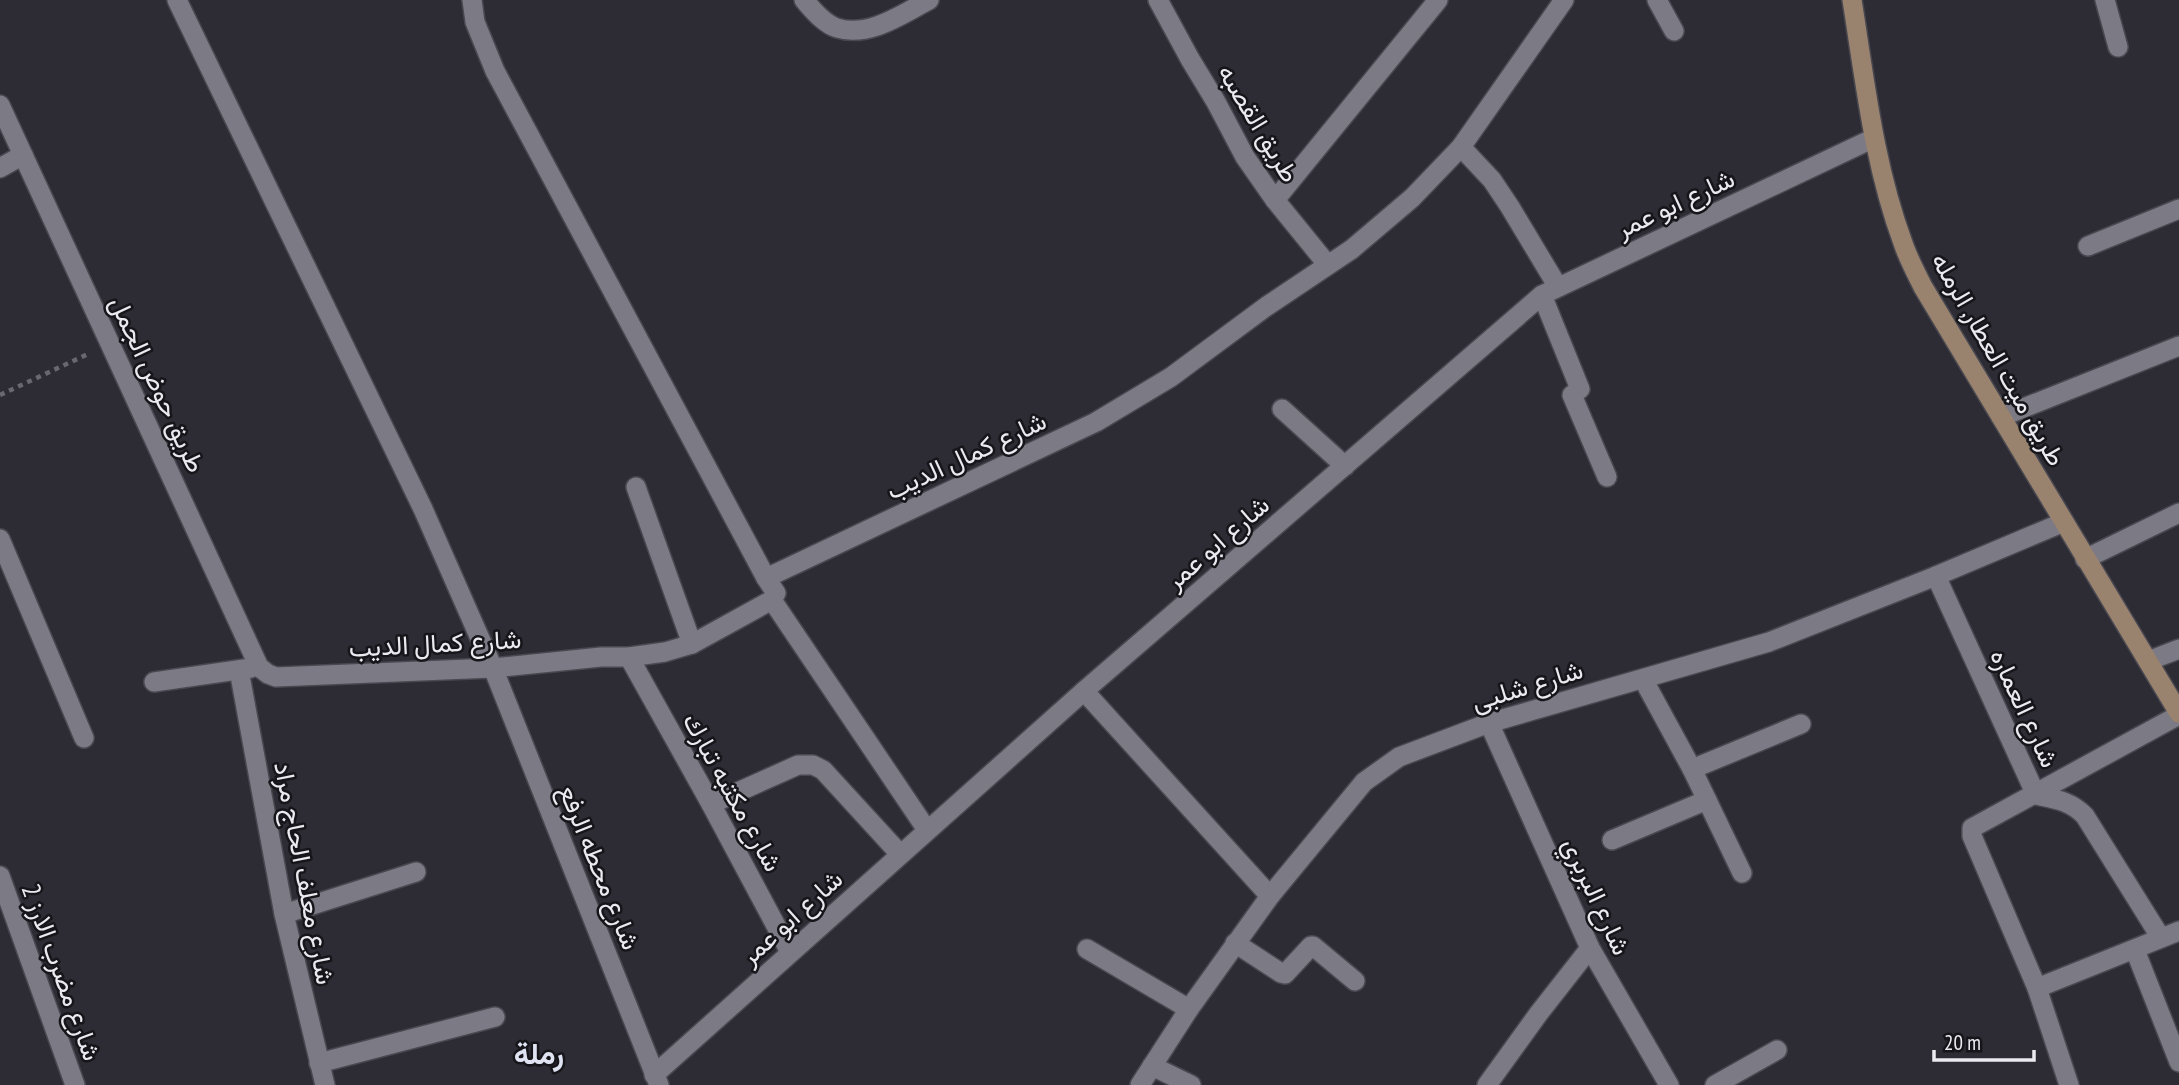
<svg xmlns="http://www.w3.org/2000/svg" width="2179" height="1085" font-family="'PT Sans Narrow',Vazirmatn,sans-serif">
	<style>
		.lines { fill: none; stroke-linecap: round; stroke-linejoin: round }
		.minor-casing { stroke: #49474f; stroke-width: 22 }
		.secondary-casing { stroke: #49474f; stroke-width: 22 }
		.path { stroke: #696870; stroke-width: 4.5; stroke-dasharray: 5 5; stroke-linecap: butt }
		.minor { stroke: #7c7a85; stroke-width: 19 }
		.secondary { stroke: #99836e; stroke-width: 19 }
		.labels { text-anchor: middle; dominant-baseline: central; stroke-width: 5; stroke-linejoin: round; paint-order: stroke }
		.street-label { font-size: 26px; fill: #ebeaf0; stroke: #161519 }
		.quarter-label { font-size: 30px; font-weight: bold; fill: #dfe3f2; stroke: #161519 }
	</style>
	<rect width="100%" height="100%" fill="#2d2c35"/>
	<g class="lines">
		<defs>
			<g id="minor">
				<polyline points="177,0 423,509 493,668 659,1085"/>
				<polyline points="472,0 475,22 495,71 766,578"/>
				<path d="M804,0C813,10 824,24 837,28C869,38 902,14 929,0"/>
				<polyline points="1158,0 1190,59 1216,102 1245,157 1275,200 1327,264"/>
				<polyline points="1657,0 1674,31"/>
				<polyline points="2105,0 2118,47"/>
				<polyline points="0,105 259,667 268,674 276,677 493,668 601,657 629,657 665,652 692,644 772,600 776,593 766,578 1096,422 1171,377 1267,306 1352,249 1412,198 1461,147 1564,0"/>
				<polyline points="1461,147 1492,180 1510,207 1558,287"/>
				<polyline points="0,168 23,155"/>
				<polyline points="1275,200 1438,0"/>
				<polyline points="2088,246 2179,209"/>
				<polyline points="1542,295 1580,389 1572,395 1607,477"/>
				<polyline points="1282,409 1345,466"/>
				<polyline points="2001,417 2179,346"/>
				<polyline points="636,487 692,644"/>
				<polyline points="0,539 84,738"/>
				<polyline points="2085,559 2179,513"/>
				<path d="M1936,576L2036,795C2055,799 2071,801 2085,816L2161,938"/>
				<polyline points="772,600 927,830"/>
				<polyline points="629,657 711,804 790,952"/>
				<polyline points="2148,661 2179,649"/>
				<polyline points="239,670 284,914 325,1085"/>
				<polyline points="1643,679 1692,769 1742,873"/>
				<polyline points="154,682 251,668"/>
				<polyline points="1084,691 1270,896"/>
				<polyline points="1489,723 1590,948 1669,1085"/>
				<polyline points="1692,769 1801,724"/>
				<polyline points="711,804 798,765 813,765 823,770 900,854"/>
				<polyline points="1612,840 1707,800"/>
				<polyline points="0,876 75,1085"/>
				<polyline points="284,914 416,872"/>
				<polyline points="1235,943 1281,973 1285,974 1311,946 1313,946 1355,981"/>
				<polyline points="1087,949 1189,1009"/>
				<polyline points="2135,950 2179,1062"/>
				<polyline points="2037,988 2179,931"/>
				<polyline points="319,1063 495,1017"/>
				<polyline points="1152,1066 1191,1085"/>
				<polyline points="654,1075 1084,691 1542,295 1874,138"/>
				<polyline points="1140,1085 1189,1009 1270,896 1364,782 1399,757 1489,723 1769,642 1936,576 2064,522"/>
				<polyline points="1487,1085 1539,1013 1590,948"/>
				<polyline points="1715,1085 1777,1050"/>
				<polyline points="2069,1085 2037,988 1972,836 1972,828 2179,715"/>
			</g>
			<path id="secondary" d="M1852,0C1865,81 1874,165 1903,243C1908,258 1916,273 1923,287L2179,713"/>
		</defs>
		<use href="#minor" class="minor-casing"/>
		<use href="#secondary" class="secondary-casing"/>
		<polyline class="path" points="0,395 88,354"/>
		<use href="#minor" class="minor"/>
		<use href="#secondary" class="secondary"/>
	</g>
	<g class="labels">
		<g class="street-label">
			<text transform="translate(1259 123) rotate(59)">طريق القصبه</text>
			<text transform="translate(1675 203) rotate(-25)">شارع ابو عمر</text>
			<text transform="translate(1999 359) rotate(60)">طريق ميت العطار, الرمله</text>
			<text transform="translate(158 384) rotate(65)">طريق حوض الجمل</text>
			<text transform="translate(966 455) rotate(-25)">شارع كمال الديب</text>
			<text transform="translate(1217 542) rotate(-41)">شارع ابو عمر</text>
			<text transform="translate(435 643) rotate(-3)">شارع كمال الديب</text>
			<text transform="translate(1527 685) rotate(-17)">شارع شلبى</text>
			<text transform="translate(2025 708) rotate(65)">شارع العماره</text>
			<text transform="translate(733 792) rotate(61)">شارع مكتبه تبارك</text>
			<text transform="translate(600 867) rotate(68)">شارع محطه الرفع</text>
			<text transform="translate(305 873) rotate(79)">شارع معلف الحاج مراد</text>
			<text transform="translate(1597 896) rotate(65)">شارع البربري</text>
			<text transform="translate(791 917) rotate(-42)">شارع ابو عمر</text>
			<text transform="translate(62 972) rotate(70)">شارع مضرب الارز 2</text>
		</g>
		<g class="quarter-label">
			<text x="539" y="1052">رملة</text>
		</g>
	</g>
	<path d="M1934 1050v10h100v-10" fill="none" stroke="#ebeaf0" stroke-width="3.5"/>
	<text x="1944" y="1050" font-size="21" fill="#ebeaf0" stroke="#161519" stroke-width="5" paint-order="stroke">20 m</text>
</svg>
